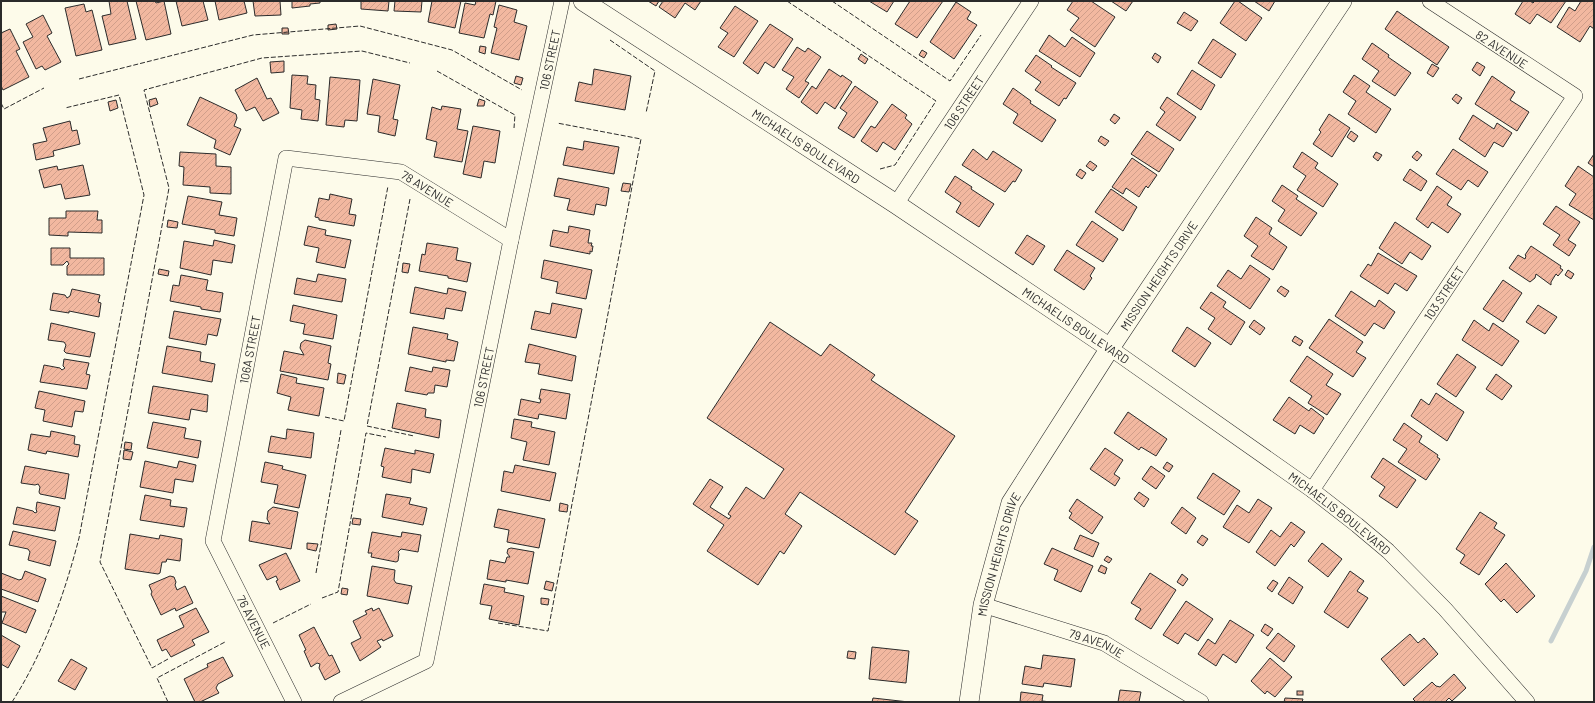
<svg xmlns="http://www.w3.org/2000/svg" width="1595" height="703" font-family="Barlow,sans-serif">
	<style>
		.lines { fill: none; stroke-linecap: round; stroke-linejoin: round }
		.stream { stroke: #c7d0d0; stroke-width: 5 }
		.building { fill: url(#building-hatch); stroke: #2b2b2b }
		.minor-casing { stroke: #2b2b2b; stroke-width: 16 }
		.tertiary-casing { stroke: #2b2b2b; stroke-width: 20 }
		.minor { stroke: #fdfbea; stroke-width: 15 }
		.tertiary { stroke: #fdfbea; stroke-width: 19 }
		.fence { stroke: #2b2b2b; stroke-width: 1; stroke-dasharray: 5 2; stroke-linecap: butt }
		.labels { text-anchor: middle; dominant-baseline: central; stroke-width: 3; stroke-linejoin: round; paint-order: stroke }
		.street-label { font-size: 12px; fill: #2b2b2b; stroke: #fdfbea }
	</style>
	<defs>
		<pattern id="building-hatch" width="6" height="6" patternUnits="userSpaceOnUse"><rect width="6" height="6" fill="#f2b8a0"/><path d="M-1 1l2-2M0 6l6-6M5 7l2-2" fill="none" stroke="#d09e8a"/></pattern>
	</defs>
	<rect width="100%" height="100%" fill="#fdfbea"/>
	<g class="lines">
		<polyline class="stream" points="1551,641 1586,571 1594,547"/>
	</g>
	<g class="building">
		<polygon points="109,1 127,1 136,39 109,45 102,16 111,14"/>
		<polygon points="136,1 155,1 156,3 164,1 171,34 146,40"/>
		<polygon points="176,1 203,1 208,20 182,26"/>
		<polygon points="215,1 244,1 247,13 219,20"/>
		<polygon points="253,1 280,1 281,15 255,16"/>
		<polygon points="292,1 320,1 320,3 310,4 310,6 292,8"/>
		<polygon points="361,1 389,1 388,11 361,9"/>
		<polygon points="395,1 422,1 421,12 394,11"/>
		<polygon points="432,1 461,1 455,28 428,22"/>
		<polygon points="476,1 496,1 493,15 490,14 484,38 459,33 465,3 475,5"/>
		<polygon points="648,1 659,1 656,6"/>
		<polygon points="663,1 701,1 695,10 685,3 675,18 659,7"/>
		<polygon points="869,1 894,1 887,12"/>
		<polygon points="910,1 943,1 917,38 895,24"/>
		<polygon points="1073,1 1091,1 1115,17 1095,47 1070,30 1079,18 1067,10"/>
		<polygon points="1111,1 1133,1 1126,11"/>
		<polygon points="1235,1 1238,1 1262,18 1246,41 1220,23"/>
		<polygon points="1254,1 1275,1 1269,11"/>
		<polygon points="1523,1 1530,1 1533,3 1535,1 1566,1 1551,23 1537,14 1530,24 1515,14"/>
		<polygon points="1581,1 1594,1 1594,29 1590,26 1580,42 1557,27 1569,7 1575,11"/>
		<polygon points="956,2 971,12 967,19 977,25 954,59 930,42"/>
		<polygon points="84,4 86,12 92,10 102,50 76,56 65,8"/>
		<polygon points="499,5 517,10 514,22 527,26 519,60 491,53 497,28 494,27"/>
		<polygon points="735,6 758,21 734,57 718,47 728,33 720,28"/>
		<polygon points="1397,11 1449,47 1437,65 1385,29"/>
		<polygon points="1184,12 1198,21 1191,31 1177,23"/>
		<polygon points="43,15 52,33 47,36 61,62 45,70 42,66 36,69 23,42 33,37 26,24"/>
		<polygon points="336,24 337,29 328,30 328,25"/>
		<polygon points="770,24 793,39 774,68 765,62 758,74 743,63"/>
		<polygon points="282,28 288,28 289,34 282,34"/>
		<polygon points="10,29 20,49 16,51 29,77 3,90 1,86 1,33"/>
		<polygon points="1049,35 1065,47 1072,37 1095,53 1080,77 1039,51"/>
		<polygon points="1213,39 1236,54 1221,78 1198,63"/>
		<polygon points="1372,43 1389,55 1388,57 1411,73 1395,96 1372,81 1379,71 1362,59"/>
		<polygon points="480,46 486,47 485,54 479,52"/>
		<polygon points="797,47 805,52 808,48 821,57 805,81 809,83 799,98 786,89 794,77 782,70"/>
		<polygon points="922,50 927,53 924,58 919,55"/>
		<polygon points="1155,53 1161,57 1158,63 1152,58"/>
		<polygon points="861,54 868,59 865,64 858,59"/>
		<polygon points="1036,55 1052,66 1051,67 1076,83 1066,99 1064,98 1059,106 1035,90 1041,82 1025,71"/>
		<polygon points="284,61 284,72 271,73 270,62"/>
		<polygon points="1477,62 1485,67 1480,76 1472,70"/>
		<polygon points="1432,64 1439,68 1433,77 1427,73"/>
		<polygon points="594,69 631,76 625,110 575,101 579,82 592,85"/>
		<polygon points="829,69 841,77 842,75 852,82 835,109 825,102 817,114 801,102 812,86 816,89"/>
		<polygon points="1192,70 1215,85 1201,110 1177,94"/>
		<polygon points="292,75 308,76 307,84 316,85 315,99 320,100 318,121 301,119 302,110 290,108"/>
		<polygon points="1354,75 1370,86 1366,92 1391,109 1376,133 1348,114 1356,101 1343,92"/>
		<polygon points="516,76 523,78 521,85 514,83"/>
		<polygon points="1492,76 1515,92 1510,100 1529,112 1517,131 1475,104"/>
		<polygon points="330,77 360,80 357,121 345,120 344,127 326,125"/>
		<polygon points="257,78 267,99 271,98 279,113 263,121 255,107 246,111 235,90"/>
		<polygon points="373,79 400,85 393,119 398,120 395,136 378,132 380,116 367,114"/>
		<polygon points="855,86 878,102 854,138 838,128 847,113 840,108"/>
		<polygon points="1013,88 1031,101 1030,103 1056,120 1042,142 1013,123 1018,114 1003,104"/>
		<polygon points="1456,94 1462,98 1458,104 1452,99"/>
		<polygon points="200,97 236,114 237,118 234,126 241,129 230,155 214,148 216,140 187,125"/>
		<polygon points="1167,97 1196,117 1180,141 1156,125 1165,112 1160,108"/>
		<polygon points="156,98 158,104 150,107 149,100"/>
		<polygon points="479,99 485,101 484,106 477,106"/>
		<polygon points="116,100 118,108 110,111 108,102"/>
		<polygon points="892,104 907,115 905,118 912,124 895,150 883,142 877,152 861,141 871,126 875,128"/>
		<polygon points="442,106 461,109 457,129 468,131 462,162 434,157 437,142 426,139 432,107 441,110"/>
		<polygon points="1114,114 1120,118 1115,124 1110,120"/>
		<polygon points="1329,114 1350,128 1332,157 1313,144 1321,132 1319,130"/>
		<polygon points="1473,115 1494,129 1497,123 1512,133 1503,147 1494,142 1485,157 1459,139"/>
		<polygon points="70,121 72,131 77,130 80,144 53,151 54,156 36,160 33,144 47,141 43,128"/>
		<polygon points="473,126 500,131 495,163 484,161 481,178 463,174"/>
		<polygon points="1147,131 1174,149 1159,172 1131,154"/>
		<polygon points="1351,131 1358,136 1354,142 1347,137"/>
		<polygon points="1101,136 1109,141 1105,146 1098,141"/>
		<polygon points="584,141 619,147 614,174 563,165 567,147 583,150"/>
		<polygon points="973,149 987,160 993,151 1022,170 1015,182 1013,181 1005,192 962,165"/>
		<polygon points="1453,149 1488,172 1478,187 1468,180 1461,190 1436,174"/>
		<polygon points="1417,151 1422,155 1417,161 1412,157"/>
		<polygon points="180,152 216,154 216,166 231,167 231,194 210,193 210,187 183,185 184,167 179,166"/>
		<polygon points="1302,152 1318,163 1315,168 1338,184 1323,207 1297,190 1306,176 1293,167"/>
		<polygon points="1376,152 1382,155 1378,161 1373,157"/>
		<polygon points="1594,154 1594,167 1588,163"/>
		<polygon points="1132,158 1157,175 1148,188 1146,186 1139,197 1126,188 1123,194 1112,187"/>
		<polygon points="1090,161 1097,166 1093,171 1086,166"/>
		<polygon points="83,165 90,195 65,199 61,184 44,188 39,170 57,166 58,170"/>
		<polygon points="1578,166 1594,177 1594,220 1569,205 1576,194 1565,186"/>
		<polygon points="1080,169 1086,173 1082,179 1076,175"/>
		<polygon points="1410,169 1427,181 1421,191 1403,180"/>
		<polygon points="955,176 972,187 971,189 994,204 979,227 956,212 961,203 945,192"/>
		<polygon points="558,178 609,188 606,206 596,204 594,215 567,210 570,199 554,196"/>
		<polygon points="623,183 631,184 629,192 621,191"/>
		<polygon points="1282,185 1298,196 1296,199 1317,213 1301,236 1278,221 1285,210 1272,201"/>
		<polygon points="1437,186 1452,197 1447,205 1461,214 1448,233 1432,222 1428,228 1416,219"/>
		<polygon points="1111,189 1137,207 1123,231 1095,212"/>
		<polygon points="330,194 352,199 349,214 356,215 354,226 319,220 319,218 315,217 319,198 329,200"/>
		<polygon points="188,196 222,202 219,215 237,218 234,236 215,233 215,230 182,224"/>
		<polygon points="1556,206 1580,222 1568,240 1576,245 1569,256 1553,245 1560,235 1543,224"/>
		<polygon points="66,211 98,211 97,220 102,220 102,233 68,232 68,236 49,235 49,218 66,218"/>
		<polygon points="1256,217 1272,228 1269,234 1287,247 1273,270 1251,256 1258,246 1244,236"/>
		<polygon points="168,220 178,222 177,228 167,227"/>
		<polygon points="1092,221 1118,239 1103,262 1076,245"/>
		<polygon points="1395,222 1431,246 1422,260 1410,252 1402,264 1379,248"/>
		<polygon points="308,226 326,230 325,235 351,240 345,268 316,262 319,248 304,245"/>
		<polygon points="569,226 590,230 588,243 592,243 591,246 593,246 592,252 590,251 590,254 550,246 553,230 568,233"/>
		<polygon points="1027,235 1045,246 1033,265 1015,253"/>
		<polygon points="214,240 235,245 232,263 213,260 211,275 180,268 184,241 213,246"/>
		<polygon points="427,243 458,248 456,260 471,263 467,282 448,278 448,276 419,271 422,254 425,255"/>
		<polygon points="1531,246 1561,266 1560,268 1563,270 1558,276 1556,274 1551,282 1551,285 1536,274 1535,278 1530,282 1509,268 1518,255 1525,259 1526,256 1525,255"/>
		<polygon points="51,248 70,248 70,258 104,258 104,275 67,275 67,266 69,264 67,261 63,265 51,265"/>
		<polygon points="1067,250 1095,268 1090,276 1092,278 1084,290 1054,270"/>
		<polygon points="1378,253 1417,276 1407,291 1395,283 1388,294 1360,276 1368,264 1371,266"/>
		<polygon points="544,260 592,270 586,299 556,293 558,282 541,278"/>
		<polygon points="403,263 410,264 408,273 402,272"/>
		<polygon points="1250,265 1270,279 1250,309 1217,286 1228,270 1241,279"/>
		<polygon points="159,269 169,271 168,276 158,274"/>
		<polygon points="1568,270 1574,274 1571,279 1565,275"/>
		<polygon points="318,274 346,279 342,302 294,294 297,278 316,282"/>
		<polygon points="181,275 208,280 206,290 223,293 220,312 201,309 201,307 170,301 173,285 179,286"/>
		<polygon points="1503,280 1522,293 1503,322 1483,309"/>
		<polygon points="1281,286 1289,291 1285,297 1277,291"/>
		<polygon points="415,287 447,294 448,288 466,292 462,311 446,308 444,319 410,313"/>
		<polygon points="72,289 100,295 98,302 101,303 99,317 69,311 69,313 50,310 53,293 65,295 67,298 70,296"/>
		<polygon points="1351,291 1375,307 1379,300 1395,312 1384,329 1374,323 1365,336 1335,316"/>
		<polygon points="1211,292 1226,302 1223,307 1245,322 1231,345 1208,329 1215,318 1200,308"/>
		<polygon points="552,303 582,309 576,338 531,329 535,311 550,314"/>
		<polygon points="293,305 337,315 333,339 303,334 305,324 290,321"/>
		<polygon points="1538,305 1557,317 1545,334 1526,322"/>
		<polygon points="174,311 221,319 217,336 208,334 206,345 169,338"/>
		<polygon points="1329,319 1363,342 1356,352 1366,358 1353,377 1309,348"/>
		<polygon points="1254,320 1265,328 1260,335 1249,327"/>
		<polygon points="1474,320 1489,331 1493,323 1519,341 1502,366 1462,340"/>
		<polygon points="770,322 821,356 830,344 875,375 871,380 955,436 905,512 918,521 895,555 800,492 785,514 802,526 784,554 780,551 758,585 707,551 724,525 693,504 710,479 723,487 710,507 729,519 731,516 728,514 746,487 764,499 784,469 707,418"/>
		<polygon points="51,323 95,333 90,357 66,353 64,351 66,345 64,342 48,340"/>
		<polygon points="413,327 448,334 447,339 458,342 454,361 446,360 446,362 408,354"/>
		<polygon points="1187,327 1211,343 1195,367 1172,351"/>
		<polygon points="1295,336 1303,341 1300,346 1292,341"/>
		<polygon points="305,340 331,346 328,363 331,364 328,380 280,371 284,351 304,355 300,348 301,343"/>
		<polygon points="529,344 576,356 572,381 538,374 540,364 525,362"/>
		<polygon points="167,346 201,352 200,361 215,364 212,382 162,373"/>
		<polygon points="1457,354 1476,367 1456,397 1437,384"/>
		<polygon points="1307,356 1333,374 1326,385 1341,394 1327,415 1308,403 1312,396 1290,381"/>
		<polygon points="64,359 89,363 86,374 90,375 87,389 40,382 44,365 60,368 62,370 65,368 63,366"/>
		<polygon points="410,367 432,372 433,367 450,370 447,387 435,385 434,393 428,393 427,395 405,391"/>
		<polygon points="338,373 346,375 344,384 337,383"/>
		<polygon points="281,374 297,378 296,383 324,388 319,416 288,410 291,397 277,393"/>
		<polygon points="1496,374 1512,386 1502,400 1486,389"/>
		<polygon points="153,386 208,395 207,412 191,409 189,420 148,413"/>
		<polygon points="541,389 570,394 566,419 539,414 538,419 518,415 521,399 540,403 541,399 539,399"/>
		<polygon points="39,391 85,401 83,412 75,411 72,427 43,421 45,410 35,408"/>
		<polygon points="1436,393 1464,412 1447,441 1411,416 1421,399 1429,405"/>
		<polygon points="1289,397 1309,411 1311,408 1324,418 1314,434 1300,425 1295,434 1273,420"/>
		<polygon points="397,403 426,409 425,417 441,420 439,438 392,428"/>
		<polygon points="1128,412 1167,439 1156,456 1141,447 1139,450 1114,433"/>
		<polygon points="514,419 532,422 531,427 555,432 549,465 523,460 527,442 511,438"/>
		<polygon points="153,422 186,428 184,438 201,441 198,458 147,448"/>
		<polygon points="1404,423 1422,436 1419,442 1438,455 1437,457 1440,459 1426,480 1398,462 1407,449 1393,440"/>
		<polygon points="287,429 314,433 311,458 268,452 271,436 286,439"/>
		<polygon points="51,431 75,436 74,444 80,445 78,457 47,451 46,454 28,450 31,434 50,437"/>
		<polygon points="125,442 132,443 131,450 124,449"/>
		<polygon points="385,448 415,454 415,450 434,454 430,473 412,469 411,483 382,477 384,467 381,466"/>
		<polygon points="1105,448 1123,460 1114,474 1120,478 1115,486 1090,469"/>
		<polygon points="124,450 133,452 131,460 123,459"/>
		<polygon points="1383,458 1416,480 1397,508 1379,496 1385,487 1371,477"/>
		<polygon points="145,461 177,468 179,461 196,465 193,482 175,479 173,493 140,487"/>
		<polygon points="265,462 283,466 282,469 306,475 299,508 274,503 278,485 261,482"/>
		<polygon points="1167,462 1173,466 1169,472 1163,468"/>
		<polygon points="515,465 556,473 550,501 501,491 504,471 513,473"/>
		<polygon points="25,466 69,474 65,499 40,494 39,492 40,487 38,484 35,485 21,483"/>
		<polygon points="1151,466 1165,476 1156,489 1142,479"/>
		<polygon points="1213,473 1240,491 1224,515 1197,498"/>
		<polygon points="1139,492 1149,499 1144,507 1134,499"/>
		<polygon points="386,494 411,498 409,504 427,508 423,525 382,517"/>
		<polygon points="145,495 171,500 170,506 187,508 184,527 140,520"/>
		<polygon points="1077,499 1103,517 1092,534 1069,518 1072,513 1069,511"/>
		<polygon points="1258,499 1272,508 1249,543 1223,527 1237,505 1249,513"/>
		<polygon points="37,502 60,507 55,531 13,524 17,507 33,511 35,513 37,512 36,509"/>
		<polygon points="560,503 568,505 567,512 559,511"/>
		<polygon points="273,507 298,512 291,549 249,541 252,521 270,524 267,519 268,511"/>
		<polygon points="1182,507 1196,518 1186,534 1171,523"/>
		<polygon points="498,509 545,519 539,548 507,542 509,530 494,527"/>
		<polygon points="1480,512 1497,523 1494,528 1505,535 1479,575 1460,563 1465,555 1456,549"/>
		<polygon points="353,518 361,519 360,525 352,524"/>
		<polygon points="1291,522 1305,532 1294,547 1291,544 1275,566 1256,552 1271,530 1280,537"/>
		<polygon points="13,531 56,541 50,566 28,560 30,552 28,549 9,545"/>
		<polygon points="372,532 401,537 402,532 421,535 418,552 401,549 398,552 399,554 398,561 396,562 371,557 372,553 368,553"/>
		<polygon points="130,534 159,539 160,535 182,539 180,561 167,559 166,562 162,562 160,573 158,574 125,569"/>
		<polygon points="1080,535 1099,543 1093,557 1074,549"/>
		<polygon points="1202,535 1208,539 1203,546 1197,542"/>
		<polygon points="307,543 318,544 316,551 307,549"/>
		<polygon points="1322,543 1342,559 1328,577 1308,561"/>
		<polygon points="511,548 534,552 528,584 506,580 506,582 487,579 490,560 505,563 507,557 510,557 507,553 508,549"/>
		<polygon points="1052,548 1093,566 1081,592 1054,580 1058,570 1044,564"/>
		<polygon points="286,553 300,581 280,590 276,581 278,580 276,576 267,580 259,565"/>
		<polygon points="1107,556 1112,559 1109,563 1104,560"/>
		<polygon points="1506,563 1535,596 1517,613 1504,599 1501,602 1485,584"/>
		<polygon points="1101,565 1107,568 1105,574 1098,571"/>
		<polygon points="372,566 395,570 394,580 396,583 412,586 408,604 367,596"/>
		<polygon points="25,571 46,579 38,602 1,589 1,573 19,580 22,579"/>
		<polygon points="1350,571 1364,581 1357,591 1368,598 1348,628 1324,612"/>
		<polygon points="1150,573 1176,590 1151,629 1135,619 1141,609 1131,603"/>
		<polygon points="1182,574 1188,579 1183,586 1177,582"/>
		<polygon points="170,576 174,577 176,582 175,585 177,590 185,586 193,603 176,611 175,608 161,615 151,594 152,592 149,585"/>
		<polygon points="1289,577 1303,587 1293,604 1278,594"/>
		<polygon points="1273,580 1278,583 1272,592 1267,588"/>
		<polygon points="546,581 554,583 552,591 544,589"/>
		<polygon points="484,584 505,588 504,592 524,596 519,625 489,619 492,606 480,604"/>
		<polygon points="342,588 348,589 347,595 341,594"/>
		<polygon points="1,596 36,610 26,633 2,623 6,612 1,612"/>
		<polygon points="541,598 549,599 548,605 541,604"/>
		<polygon points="1186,601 1213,619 1198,641 1185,633 1178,644 1163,635"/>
		<polygon points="196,608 209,632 192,640 195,645 171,657 166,649 162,651 157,640 184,627 179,616"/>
		<polygon points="372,608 373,611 379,608 393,636 383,641 382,639 377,641 381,647 360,661 351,643 361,638 353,621 367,614 365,611"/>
		<polygon points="1230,620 1254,635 1236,663 1223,654 1216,666 1198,654 1208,639 1215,644"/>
		<polygon points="1265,624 1273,629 1268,636 1261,631"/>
		<polygon points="314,627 329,656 332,655 340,672 325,680 319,668 320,664 317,663 311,667 304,651 306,650 299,635"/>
		<polygon points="1278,633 1295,646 1284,662 1266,648"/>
		<polygon points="1410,634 1418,643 1424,638 1438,654 1404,686 1381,659"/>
		<polygon points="1,635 20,646 8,668 1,664"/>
		<polygon points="872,647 909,651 906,683 869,679"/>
		<polygon points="848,651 856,652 855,659 847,658"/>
		<polygon points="1043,655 1075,659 1071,687 1044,683 1043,687 1022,684 1025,666 1041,669"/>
		<polygon points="223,657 233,676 218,684 216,688 219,693 200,702 195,702 184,679 208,667 207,664"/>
		<polygon points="1270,658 1292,677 1275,697 1267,691 1265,694 1251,681"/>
		<polygon points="71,659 87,668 75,690 58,681"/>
		<polygon points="1454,674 1466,688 1452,701 1449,698 1445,702 1416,702 1413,699 1432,682 1436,686 1440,687"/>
		<polygon points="1120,690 1141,692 1139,702 1118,702"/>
		<rect x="1297" y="691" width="6" height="4"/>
		<polygon points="1021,692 1043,695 1042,701 1051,702 1020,702"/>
		<polygon points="873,698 909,702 872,702"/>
		<polygon points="1285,698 1303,699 1302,702 1284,702"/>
	</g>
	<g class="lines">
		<defs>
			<g id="minor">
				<path id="s1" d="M896,204L1031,1"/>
				<path id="s2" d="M1110,348L1312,490L1357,525L1388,551L1445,609L1527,702"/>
				<path id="s3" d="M1312,490L1575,96L1430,1"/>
				<path id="s4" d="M983,605L1104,643L1201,702"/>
				<path id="s5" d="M294,702L213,541L286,158L401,172L511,240"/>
				<path id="s6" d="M341,702L426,661L511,240L562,1"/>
			</g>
			<g id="tertiary">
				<path id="s7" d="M583,1L896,204L1110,348"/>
				<path id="s8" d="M969,702L983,605L1011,503L1110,348L1342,1"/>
			</g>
		</defs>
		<use href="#minor" class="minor-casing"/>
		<use href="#tertiary" class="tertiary-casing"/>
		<use href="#minor" class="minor"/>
		<use href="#tertiary" class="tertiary"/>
		<g class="fence">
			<polyline points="787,1 936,101 895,165 880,169"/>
			<polyline points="832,1 950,81 981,35"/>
			<polyline points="610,40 655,71 646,113"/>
			<polyline points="437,71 515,115 514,128"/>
			<polyline points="79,79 253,35 360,26 452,50 522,90"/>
			<polyline points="1,103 4,109 44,88"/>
			<polyline points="410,199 367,426 414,436"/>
			<polyline points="325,417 344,421 388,186"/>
			<polyline points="316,573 341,430"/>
			<polyline points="322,598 338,592 366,433 386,437"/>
			<polyline points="273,623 311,604"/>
			<polyline points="498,623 548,631 641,139 557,123"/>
			<polyline points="168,659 152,668 100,562 169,188 144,90 262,58 362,51 410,63"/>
			<path d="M12,702C44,652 64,596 79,538L144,195L119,95L65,108"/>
			<polyline points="168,702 157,678 225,642"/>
		</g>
	</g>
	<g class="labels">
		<g class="street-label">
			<text transform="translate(1502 49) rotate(33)">82 AVENUE</text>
			<text stroke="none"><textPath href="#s6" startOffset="708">106 STREET</textPath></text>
			<text stroke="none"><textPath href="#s1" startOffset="122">106 STREET</textPath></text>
			<text stroke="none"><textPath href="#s7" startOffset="266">MICHAELIS BOULEVARD</textPath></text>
			<text stroke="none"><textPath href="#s5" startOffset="717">78 AVENUE</textPath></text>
			<text stroke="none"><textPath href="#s8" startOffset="475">MISSION HEIGHTS DRIVE</textPath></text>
			<text stroke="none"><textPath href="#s3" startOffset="237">103 STREET</textPath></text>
			<text transform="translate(1076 325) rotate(34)">MICHAELIS BOULEVARD</text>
			<text stroke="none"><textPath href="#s5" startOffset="375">106A STREET</textPath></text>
			<text stroke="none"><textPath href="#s6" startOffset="384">106 STREET</textPath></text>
			<text stroke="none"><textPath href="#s2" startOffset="283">MICHAELIS BOULEVARD</textPath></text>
			<text stroke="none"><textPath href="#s8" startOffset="151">MISSION HEIGHTS DRIVE</textPath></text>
			<text transform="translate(254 622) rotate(63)">76 AVENUE</text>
			<text stroke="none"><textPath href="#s4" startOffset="120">79 AVENUE</textPath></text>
		</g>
	</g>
	<rect width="1595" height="703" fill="none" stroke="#2b2b2b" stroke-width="4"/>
</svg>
